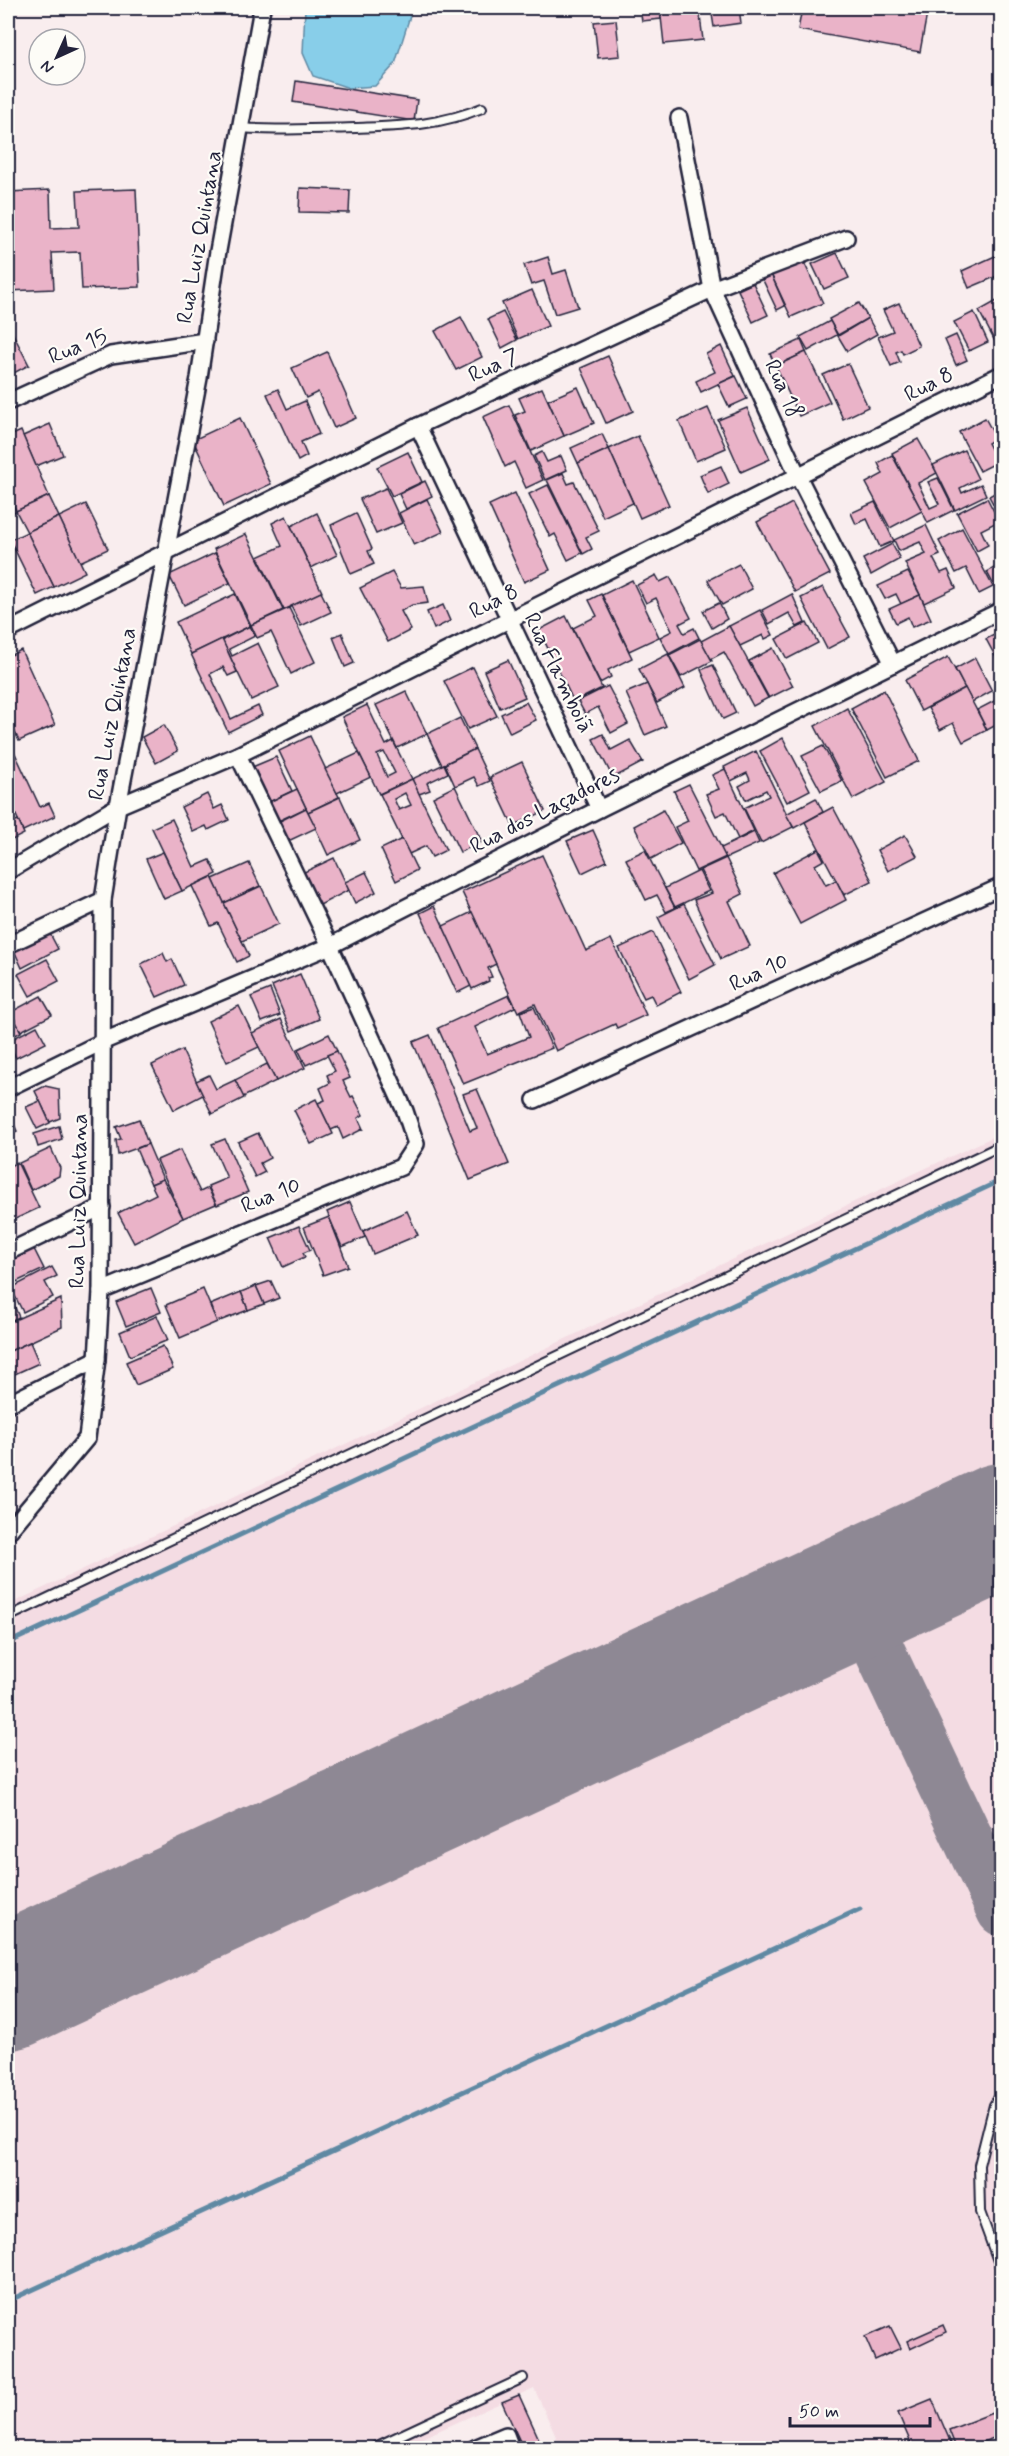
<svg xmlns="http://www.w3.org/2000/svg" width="1009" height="2456" font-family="Mynerve,sans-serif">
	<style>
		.built { fill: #f4dce3 }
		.water { fill: #88cee9; stroke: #5f89a3; stroke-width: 1.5 }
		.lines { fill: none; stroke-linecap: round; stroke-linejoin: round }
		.stream { stroke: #5f89a3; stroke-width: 5 }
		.taxiway { stroke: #8e8894; stroke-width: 51 }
		.runway { stroke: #8e8894; stroke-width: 126 }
		.building { fill: #eab3c8; stroke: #22223b; stroke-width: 1.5; fill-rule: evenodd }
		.lane-casing { stroke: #22223b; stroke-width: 12 }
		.street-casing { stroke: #22223b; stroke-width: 20 }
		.lane { stroke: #fdfcf7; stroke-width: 8 }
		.street { stroke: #fdfcf7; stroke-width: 15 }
		.labels { text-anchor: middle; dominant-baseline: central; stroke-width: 4.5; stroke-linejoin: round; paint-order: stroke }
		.street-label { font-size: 22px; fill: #22223b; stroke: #fdfcf7 }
	</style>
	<rect width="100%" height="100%" fill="#f9edee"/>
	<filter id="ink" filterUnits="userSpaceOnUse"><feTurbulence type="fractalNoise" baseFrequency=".0167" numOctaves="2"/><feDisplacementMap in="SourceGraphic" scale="12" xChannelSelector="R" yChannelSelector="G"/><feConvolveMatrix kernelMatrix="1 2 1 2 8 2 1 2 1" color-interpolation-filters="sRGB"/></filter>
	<g filter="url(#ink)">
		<polygon class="built" points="1001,1133 1001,2448 561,2448 534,2388 400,2448 8,2448 8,1605 760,1246"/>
		<polygon class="water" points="305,8 403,8 410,16 395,64 375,86 349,88 313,76 303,53"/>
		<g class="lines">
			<g class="stream">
				<polyline points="8,1643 1002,1180"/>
				<polyline points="8,2301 860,1909"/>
			</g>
			<g class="taxiway">
				<path d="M814,1613C841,1613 859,1619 875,1641L1002,1911"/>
				<path d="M875,1641C871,1613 879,1594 899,1574"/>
			</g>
			<polyline class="runway" points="8,1987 1002,1526"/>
		</g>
		<g class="building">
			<polygon points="428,8 476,8 475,15"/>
			<polygon points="640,8 660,8 661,19 642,21"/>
			<polygon points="660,8 699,8 703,40 664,44"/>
			<polygon points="711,8 739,8 741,23 714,27"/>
			<polygon points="802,8 928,8 920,52 798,30"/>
			<polygon points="616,20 620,56 598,58 594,22"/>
			<polygon points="296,81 417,100 414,121 293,102"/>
			<polygon points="300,188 350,190 349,213 299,212"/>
			<polygon points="136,189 140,287 82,289 80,252 52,253 54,289 8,291 8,192 50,190 51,228 79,227 77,191"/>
			<polygon points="837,253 849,278 824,289 812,264"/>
			<polygon points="995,256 1002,274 969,288 962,271"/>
			<polygon points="548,257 553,274 566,270 578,307 555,314 544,281 531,285 524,265"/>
			<polygon points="802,258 823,303 791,317 770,272"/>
			<polygon points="770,272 785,306 777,310 761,276"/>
			<polygon points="753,283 768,315 753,322 738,290"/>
			<polygon points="532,290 548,326 518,339 502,303"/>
			<polygon points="1002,298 1002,350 1000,351 979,311"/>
			<polygon points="859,303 868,318 838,335 829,319"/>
			<polygon points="899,303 919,346 903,354 901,350 896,352 900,362 891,366 878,337 893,331 883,310"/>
			<polygon points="503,312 517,340 502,348 488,319"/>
			<polygon points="974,312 988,342 969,351 954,322"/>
			<polygon points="461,317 482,357 456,370 435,331"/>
			<polygon points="868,318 877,334 847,351 838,336"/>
			<polygon points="830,321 837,335 808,351 800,337"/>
			<polygon points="10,328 29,365 8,376 8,329"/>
			<polygon points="956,335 967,360 956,365 945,340"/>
			<polygon points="801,340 806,352 776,366 770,354"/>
			<polygon points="721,346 735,376 701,392 696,381 715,372 706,354"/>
			<polygon points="327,352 356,418 334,428 318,392 306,398 292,368"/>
			<polygon points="806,352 830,402 799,416 776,366"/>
			<polygon points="608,356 633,411 606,423 581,368"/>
			<polygon points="848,364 868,407 843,419 823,375"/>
			<polygon points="736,376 747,399 729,407 718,384"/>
			<polygon points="578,387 594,423 564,436 548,400"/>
			<polygon points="542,388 564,436 531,451 515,415 525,411 519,398"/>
			<polygon points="278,389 287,409 305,401 319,434 301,442 307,456 298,461 267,394"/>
			<polygon points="509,405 543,480 526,488 514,462 505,467 483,417"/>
			<polygon points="708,408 726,448 696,461 679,421"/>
			<polygon points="747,408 770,459 741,472 718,420"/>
			<polygon points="240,418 271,484 224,506 193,440"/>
			<polygon points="985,418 996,438 988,443 998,462 980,471 959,432"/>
			<polygon points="50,424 63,455 36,466 23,436"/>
			<polygon points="21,431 49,496 16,511 8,492 8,437"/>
			<polygon points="602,434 609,449 578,463 571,448"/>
			<polygon points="638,436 669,505 640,518 609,449"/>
			<polygon points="918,439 937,473 918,483 930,508 939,504 928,482 938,478 954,510 928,523 892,453"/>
			<polygon points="609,449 633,503 603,517 578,463"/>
			<polygon points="964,450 978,479 960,488 962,493 981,484 986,495 955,510 933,465"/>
			<polygon points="408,452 422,482 392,496 377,467"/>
			<polygon points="542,452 547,462 561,456 567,470 545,480 534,456"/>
			<polygon points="892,455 922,511 890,528 866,483 883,474 878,463"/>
			<polygon points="721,466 729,484 708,494 700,475"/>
			<polygon points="563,473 568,484 574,482 599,531 586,537 592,549 583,554 547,480"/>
			<polygon points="425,481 432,496 406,509 399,494"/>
			<polygon points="548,485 582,553 568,560 555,534 550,537 529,494"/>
			<polygon points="386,488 402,523 376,534 360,499"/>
			<polygon points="1002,489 1002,520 989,496"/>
			<polygon points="8,493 16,511 8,515"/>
			<polygon points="515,493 550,570 524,582 489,505"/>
			<polygon points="49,496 59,517 27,532 16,511"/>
			<polygon points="987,498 999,521 981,530 988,545 977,551 957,513"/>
			<polygon points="427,499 443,532 414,545 399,513"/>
			<polygon points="875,502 894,541 880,547 867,519 856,524 851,513"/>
			<polygon points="792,503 830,574 795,592 757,522"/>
			<polygon points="86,504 108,549 80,562 59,517"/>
			<polygon points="317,513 337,555 311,568 291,526"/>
			<polygon points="356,513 372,549 368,551 374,564 351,574 331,525"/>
			<polygon points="286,516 322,592 284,610 258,557 282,546 272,523"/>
			<polygon points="59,517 85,572 54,587 27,532"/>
			<polygon points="926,525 940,555 933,558 941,573 948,570 956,588 924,603 905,563 926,554 920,542 899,551 894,540"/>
			<polygon points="962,528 993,587 979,594 966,568 956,573 939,541"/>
			<polygon points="27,532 54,587 37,595 10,540"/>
			<polygon points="246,534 283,610 251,625 214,549"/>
			<polygon points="892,544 900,559 871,575 863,559"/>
			<polygon points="215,553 230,583 184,605 169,575"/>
			<polygon points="739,564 752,589 722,605 708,580"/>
			<polygon points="994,568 1002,582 995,587 987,572"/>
			<polygon points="392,572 401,588 424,586 428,603 412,605 401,611 411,630 388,642 360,588"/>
			<polygon points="908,572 920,595 901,604 896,594 885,599 878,586"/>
			<polygon points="656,575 660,582 670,577 691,618 679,624 684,633 694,628 699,638 669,654 660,637 672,631 656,598 646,603 637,585"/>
			<polygon points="632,580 659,637 629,651 602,595"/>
			<polygon points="823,587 850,637 827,649 801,598"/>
			<polygon points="321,592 331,612 301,626 291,606"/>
			<polygon points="235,594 250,626 191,654 176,622"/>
			<polygon points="601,594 632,658 608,670 611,677 600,683 573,628 597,616 589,600"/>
			<polygon points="792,594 805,623 797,627 789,613 769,624 762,610"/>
			<polygon points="920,595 931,619 912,627 908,617 896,623 889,609"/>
			<polygon points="719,603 727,619 712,628 703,611"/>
			<polygon points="443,605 450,621 434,629 427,612"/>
			<polygon points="289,608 315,662 291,674 271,632 257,638 251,625"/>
			<polygon points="760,610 773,635 765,639 763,635 740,646 729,626"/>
			<polygon points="566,616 602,688 574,702 539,630"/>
			<polygon points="807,623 818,643 787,659 776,639"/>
			<polygon points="250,626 255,636 229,649 232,656 258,643 279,687 251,700 222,640"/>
			<polygon points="729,626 768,698 753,706 724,652 711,659 701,641"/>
			<polygon points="1002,631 1002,669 986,639"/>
			<polygon points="342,633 354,663 345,667 333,637"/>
			<polygon points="222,639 237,672 228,676 223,667 210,674 231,719 258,706 262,715 228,732 191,654"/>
			<polygon points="700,639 712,661 681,677 669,655"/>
			<polygon points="773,648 793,686 769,698 749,661"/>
			<polygon points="21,650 55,725 19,741 8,717 8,655 9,656"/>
			<polygon points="668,654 685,688 657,703 639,669"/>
			<polygon points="948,657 965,688 921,711 905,680"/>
			<polygon points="975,658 992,691 972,702 955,669"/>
			<polygon points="508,660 525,697 500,708 484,671"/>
			<polygon points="713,665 736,713 723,719 701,670"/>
			<polygon points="473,667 497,716 468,729 444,681"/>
			<polygon points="647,684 666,726 645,735 626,693"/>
			<polygon points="608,686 628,724 611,733 598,707 585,714 578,701"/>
			<polygon points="965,688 987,730 963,742 953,723 940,730 928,708"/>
			<polygon points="884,690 919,761 887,777 851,708"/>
			<polygon points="406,691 427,734 397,748 376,705"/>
			<polygon points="1002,697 1002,722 987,730 977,710"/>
			<polygon points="526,702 536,720 510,733 501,714"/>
			<path d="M367,705L386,745L393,741L412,779L379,794L342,717ZM384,752L395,773L387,777L377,755Z"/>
			<polygon points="847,708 886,782 853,799 815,726"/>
			<polygon points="460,718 475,749 442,765 427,734"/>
			<polygon points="164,725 178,751 156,763 142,737"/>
			<polygon points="603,734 611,750 630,740 643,762 613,778 593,739"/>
			<polygon points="310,736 339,797 308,812 279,751"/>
			<polygon points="783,738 810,790 787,802 760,751"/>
			<polygon points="823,746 842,781 821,791 802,756"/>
			<polygon points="13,749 40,807 49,803 55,816 23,831 8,797 8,752"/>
			<polygon points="475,749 490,781 479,786 474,777 455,786 445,764"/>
			<polygon points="756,751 793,827 761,843 744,808 769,796 766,790 746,800 739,786 750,780 747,773 731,781 724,767"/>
			<polygon points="359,753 371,777 337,793 325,769"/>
			<polygon points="276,757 292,791 267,803 250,768"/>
			<polygon points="522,762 545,811 513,826 490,777"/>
			<polygon points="444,764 448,773 427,783 430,790 419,794 412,779"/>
			<polygon points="725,769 754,831 738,839 725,812 716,816 706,794 719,789 712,775"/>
			<path d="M412,779L446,850L432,857L426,846L409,854L380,794ZM405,793L411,805L399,810L394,799Z"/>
			<polygon points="689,784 726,857 696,871 675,827 688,821 674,791"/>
			<polygon points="455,786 482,842 460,852 433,797"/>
			<polygon points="297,789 306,808 276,822 267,803"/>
			<polygon points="207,794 214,809 222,805 229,820 208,830 206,826 193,832 181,807"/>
			<polygon points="340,797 360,840 328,855 308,812"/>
			<polygon points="816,798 823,812 794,828 786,814"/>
			<polygon points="833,807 872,881 844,895 805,822"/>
			<polygon points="306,808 316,828 284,843 274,824"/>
			<polygon points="663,810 681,843 651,859 634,826"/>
			<polygon points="8,811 13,822 18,820 24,834 8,842"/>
			<polygon points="172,819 194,867 210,860 217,874 182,891 152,828"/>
			<polygon points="593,830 607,861 582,873 567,841"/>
			<polygon points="754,832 759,843 726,858 721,848"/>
			<polygon points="905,835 917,856 888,871 877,850"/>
			<polygon points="402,839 417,870 396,881 381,849"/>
			<polygon points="818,849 824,860 815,865 826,885 836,880 846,900 800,924 773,873"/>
			<polygon points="645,850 675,908 666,912 657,895 646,900 626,859"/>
			<polygon points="163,852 182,891 164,899 146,859"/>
			<polygon points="542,855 586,951 611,939 646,1015 617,1028 615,1024 556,1051 535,1004 518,1012 462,892"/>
			<polygon points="334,858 349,890 318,906 302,873"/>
			<polygon points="726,858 743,894 729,901 750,946 721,959 694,900 712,893 700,870"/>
			<polygon points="249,863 260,886 224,903 213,879"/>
			<polygon points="699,871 709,891 675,907 665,888"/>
			<polygon points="366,872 376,892 355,903 345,882"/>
			<polygon points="212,877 249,956 237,962 218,923 211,926 192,886"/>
			<polygon points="261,886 279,924 242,941 224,903"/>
			<polygon points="684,904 715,965 689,979 658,917"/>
			<polygon points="434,906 471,986 457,993 420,913"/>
			<polygon points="472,912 496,964 488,968 492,977 488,978 489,981 472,989 443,926"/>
			<polygon points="48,930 58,949 22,968 13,948"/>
			<polygon points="653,932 681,992 656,1005 651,995 644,998 619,948"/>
			<polygon points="163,953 167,962 172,959 184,985 157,997 141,964"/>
			<polygon points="47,959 59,981 30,996 18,974"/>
			<polygon points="300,974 319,1019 291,1031 272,986"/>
			<polygon points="270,989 280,1015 262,1022 251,997"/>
			<polygon points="509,995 515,1007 475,1027 487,1054 529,1037 520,1012 534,1007 552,1048 463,1084 438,1028"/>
			<polygon points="41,996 52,1015 21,1031 11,1012"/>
			<polygon points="239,1006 259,1047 227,1062 208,1021"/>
			<polygon points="9,1010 21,1032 8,1039 8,1011"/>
			<polygon points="281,1019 305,1068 276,1081 252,1033"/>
			<polygon points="37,1026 46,1043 16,1058 8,1041"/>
			<polygon points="329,1034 337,1051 306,1065 298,1049"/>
			<polygon points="430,1035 470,1131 477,1128 463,1094 477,1089 509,1164 470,1180 413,1042"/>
			<polygon points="182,1050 203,1095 174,1110 152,1065"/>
			<polygon points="337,1051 350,1078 343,1081 351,1097 353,1096 363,1115 358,1118 363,1129 343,1139 338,1127 331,1130 318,1103 325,1100 320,1088 330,1083 327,1075 335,1071 327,1055"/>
			<polygon points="267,1064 276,1081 243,1097 235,1080"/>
			<polygon points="209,1075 216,1089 235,1080 244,1098 212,1114 196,1081"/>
			<polygon points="45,1086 59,1089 60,1118 50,1122 35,1091"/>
			<polygon points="316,1099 333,1134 311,1144 294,1110"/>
			<polygon points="40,1101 50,1123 37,1129 26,1107"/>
			<polygon points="10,1115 17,1131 8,1135 8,1116"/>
			<polygon points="139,1119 148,1144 118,1155 116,1140 121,1139 116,1127"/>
			<polygon points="59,1126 62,1139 38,1147 34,1134"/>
			<polygon points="258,1133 270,1158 260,1163 265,1172 255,1177 238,1142"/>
			<polygon points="225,1139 248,1192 217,1205 208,1186 227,1178 212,1144"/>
			<polygon points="148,1144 163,1179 151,1184 136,1149"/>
			<polygon points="51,1148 60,1168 59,1176 31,1190 19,1163"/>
			<polygon points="180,1150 200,1192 208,1188 216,1204 183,1218 157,1160"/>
			<polygon points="17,1162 39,1208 13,1220 8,1209 8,1167"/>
			<polygon points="163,1179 183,1218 134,1243 118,1213 156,1194 151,1184"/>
			<polygon points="350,1202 365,1237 342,1247 327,1212"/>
			<polygon points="407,1211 418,1235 373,1254 363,1231"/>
			<polygon points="329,1217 348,1266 323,1275 304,1227"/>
			<polygon points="299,1226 310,1250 303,1253 305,1257 283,1267 270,1238"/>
			<polygon points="32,1245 44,1269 16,1282 8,1265 8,1257"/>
			<polygon points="52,1267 57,1276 45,1282 53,1297 23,1312 11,1288"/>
			<polygon points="271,1281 279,1298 264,1304 256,1286"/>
			<polygon points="256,1286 264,1304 248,1310 241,1292"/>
			<polygon points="151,1288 161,1312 126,1326 116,1302"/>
			<polygon points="203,1289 217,1322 180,1338 166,1305"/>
			<polygon points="8,1291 19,1317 8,1322"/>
			<polygon points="241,1292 248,1310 217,1322 210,1305"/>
			<polygon points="61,1299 62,1327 8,1352 8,1323"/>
			<polygon points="157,1316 168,1340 130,1356 120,1332"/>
			<polygon points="30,1342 39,1363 8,1377 8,1352"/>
			<polygon points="163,1346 173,1369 136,1385 126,1362"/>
			<polygon points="943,2325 946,2332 910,2349 907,2341"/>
			<polygon points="890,2326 901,2348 875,2360 865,2337"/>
			<polygon points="519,2395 543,2448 523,2448 502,2402"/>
			<polygon points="932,2399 953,2448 913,2448 898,2413"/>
			<polygon points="992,2413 995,2422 1002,2419 1002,2435 966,2448 956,2448 949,2430"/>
		</g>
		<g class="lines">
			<defs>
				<g id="lane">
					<path d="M241,128C280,131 317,129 356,128C402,126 438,126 482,108"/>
					<polyline points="8,1617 1002,1145"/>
					<polyline points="1002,2093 994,2105 979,2165 980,2212 1002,2272"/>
					<polyline points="373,2448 523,2378"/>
				</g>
				<g id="street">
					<polyline points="679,118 712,289 798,476 893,664"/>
					<polyline points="8,402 111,355 205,341"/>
					<polyline points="418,426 599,809"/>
					<polyline points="8,631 418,426 712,289 846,238"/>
					<polyline points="8,871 118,806 238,755 1002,374"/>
					<polyline points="8,945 103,900"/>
					<polyline points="8,1088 104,1041 330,946 599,809 1002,610"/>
					<polyline points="535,1100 1002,886"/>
					<polyline points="8,1252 102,1207"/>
					<polyline points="101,1291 401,1167 416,1144 405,1111 330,946 238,755"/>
					<polyline points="8,1404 97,1359"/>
					<polyline points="8,1532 87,1438 97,1359 101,1291 103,900 118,806 199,378 218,251 262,8"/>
					<polyline points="475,2448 506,2435 511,2448"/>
				</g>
			</defs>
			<use href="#lane" class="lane-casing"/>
			<use href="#street" class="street-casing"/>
			<use href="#lane" class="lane"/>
			<use href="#street" class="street"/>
		</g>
	</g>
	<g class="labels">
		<g class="street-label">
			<text transform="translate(200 237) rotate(-80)">Rua Luiz Quintana</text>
			<text transform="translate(78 347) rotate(-22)">Rua 15</text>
			<text transform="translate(494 366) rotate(-25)">Rua 7</text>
			<text transform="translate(929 385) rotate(-27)">Rua 8</text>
			<text transform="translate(783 389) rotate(65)">Rua 18</text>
			<text transform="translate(494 602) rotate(-27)">Rua 8</text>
			<text transform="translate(558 673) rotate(64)">Rua Flamboiã</text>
			<text transform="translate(113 714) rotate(-79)">Rua Luiz Quintana</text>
			<text transform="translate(545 811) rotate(-27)">Rua dos Laçadores</text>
			<text transform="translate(759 973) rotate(-25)">Rua 10</text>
			<text transform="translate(271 1196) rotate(-22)">Rua 10</text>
			<text transform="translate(79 1201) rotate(-89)">Rua Luiz Quintana</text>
		</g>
	</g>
	<rect width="1009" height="2456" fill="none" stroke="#fdfcf7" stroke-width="30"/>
	<rect x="15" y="15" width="979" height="2426" fill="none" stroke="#22223b" stroke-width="2" filter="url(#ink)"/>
	<g transform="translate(57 57) rotate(225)"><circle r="28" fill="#fdfcf7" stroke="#a5a5ac" stroke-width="1.5"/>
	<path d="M0-4.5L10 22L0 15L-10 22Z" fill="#22223b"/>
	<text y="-9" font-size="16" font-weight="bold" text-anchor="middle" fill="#22223b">N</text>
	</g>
	<path d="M790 2417v9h140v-9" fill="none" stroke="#22223b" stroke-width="3"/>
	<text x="799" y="2417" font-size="18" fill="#22223b" stroke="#fdfcf7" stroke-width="4.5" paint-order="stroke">50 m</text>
</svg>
